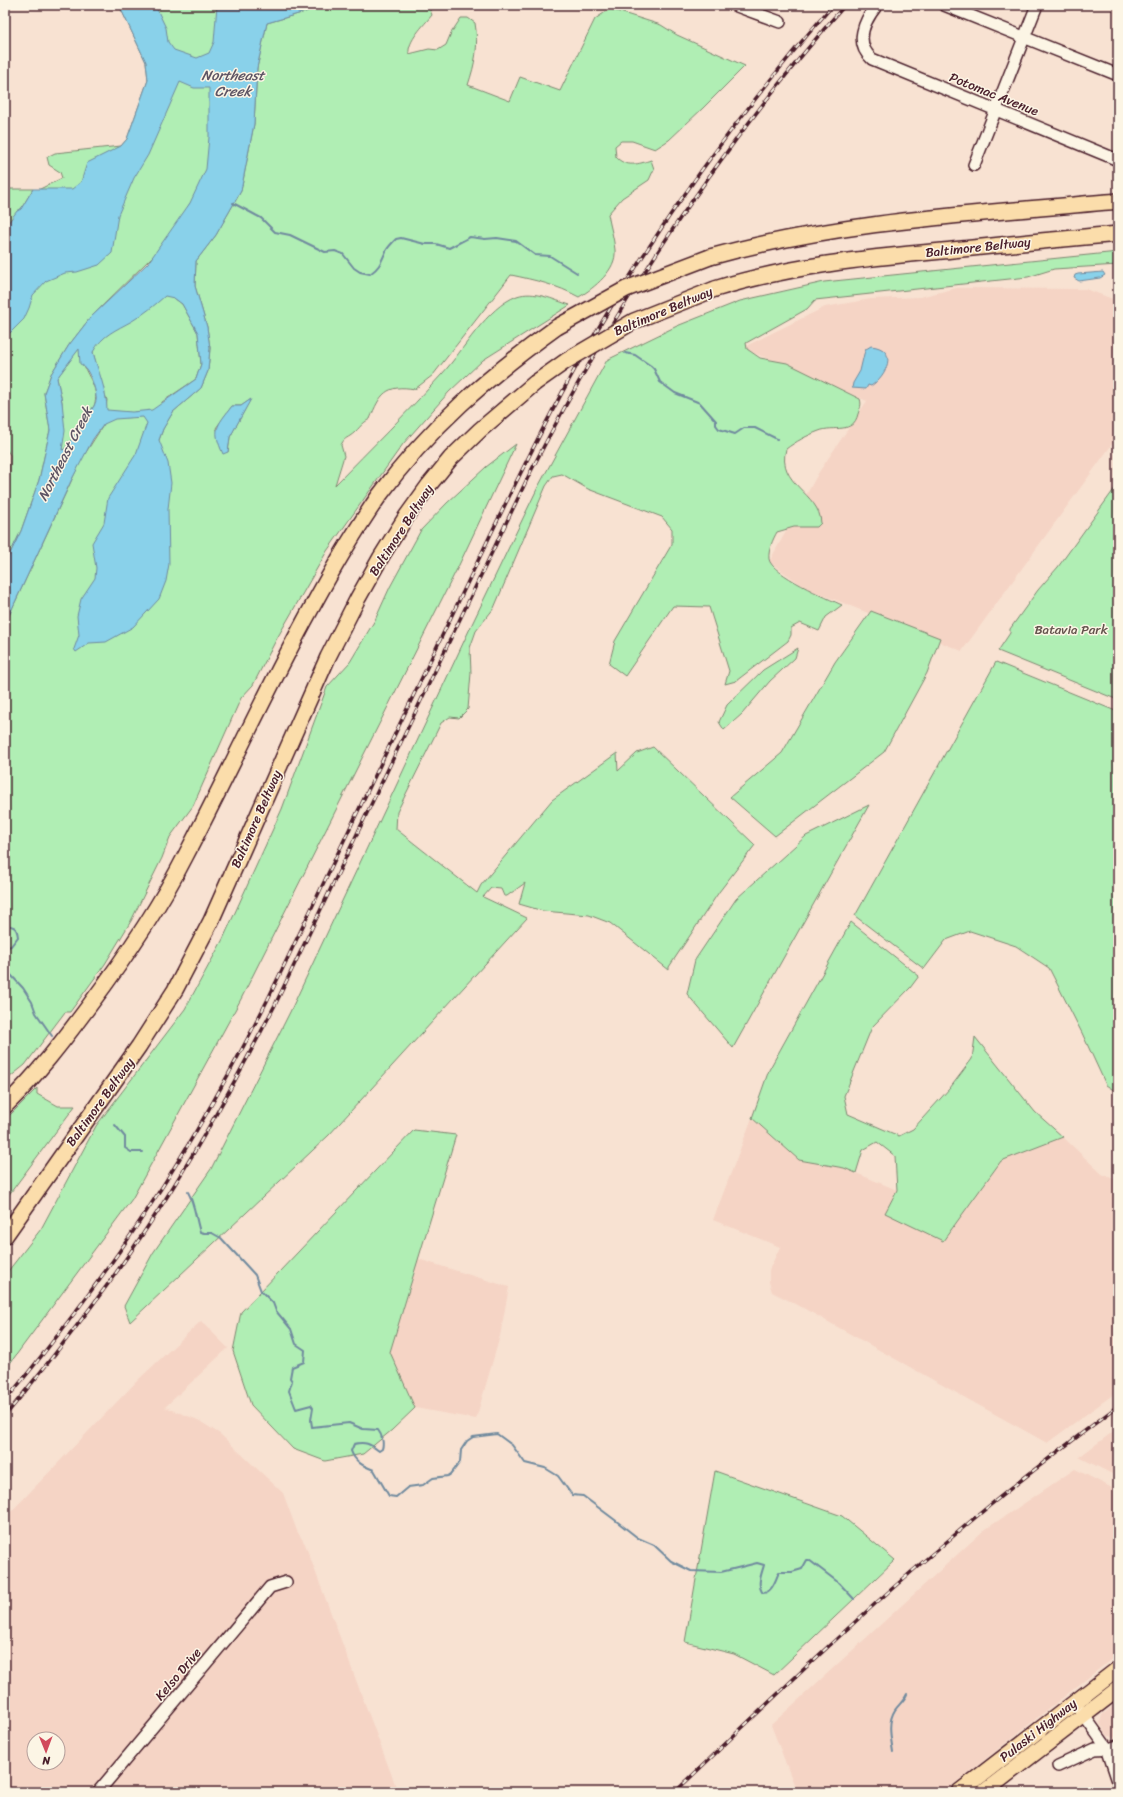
<svg xmlns="http://www.w3.org/2000/svg" width="1123" height="1797" font-family="Sriracha,sans-serif">
	<style>
		.built { fill: #f5d4c5; fill-rule: evenodd }
		.green { fill: #b0eeb4; stroke: #7d8670; fill-rule: evenodd }
		.water { fill: #89d1ea; stroke: #708a9e; fill-rule: evenodd }
		.lines { fill: none; stroke-linecap: round; stroke-linejoin: round }
		.stream { stroke: #708a9e; stroke-width: 2 }
		.minor-casing { stroke: #4a1f2b; stroke-width: 14 }
		.highway-casing { stroke: #4a1f2b; stroke-width: 18 }
		.minor { stroke: #fcf5e5; stroke-width: 11 }
		.highway { stroke: #fbddab; stroke-width: 15 }
		.rail-casing { stroke: #4a1f2b; stroke-width: 3.5 }
		.rail { stroke: #fcf5e5; stroke-width: 2; stroke-dasharray: 6; stroke-linecap: butt }
		.highway-bridge-casing { stroke: #4a1f2b; stroke-width: 18; stroke-linecap: butt }
		.highway-bridge { stroke: #fbddab; stroke-width: 15 }
		.labels { text-anchor: middle; dominant-baseline: central; stroke-width: 3; stroke-linejoin: round; paint-order: stroke }
		.street-label { font-size: 13px; fill: #4a1f2b; stroke: #fcf5e5 }
		.park-label { font-size: 13px; fill: #64534d; stroke: #fcf5e5 }
		.water-label { font-size: 14px; font-style: italic; fill: #5d5464; stroke: #fcf5e5 }
	</style>
	<rect width="100%" height="100%" fill="#f8e2d2"/>
	<filter id="ink" filterUnits="userSpaceOnUse"><feTurbulence type="fractalNoise" baseFrequency=".025" numOctaves="2"/><feDisplacementMap in="SourceGraphic" scale="8" xChannelSelector="R" yChannelSelector="G"/><feConvolveMatrix kernelMatrix="1 2 1 2 8 2 1 2 1" color-interpolation-filters="sRGB"/></filter>
	<g filter="url(#ink)">
		<g class="built">
			<polygon points="957,288 1086,289 1118,301 1118,436 962,651 806,588 769,562 819,472 867,401 742,348 825,307 871,299 920,297"/>
			<polygon points="752,1118 799,1160 844,1168 897,1190 943,1241 1001,1161 1063,1137 1102,1174 1118,1181 1118,1391 1047,1443 796,1304 772,1292 769,1282 769,1270 780,1247 713,1220"/>
			<polygon points="418,1259 509,1287 500,1336 476,1419 415,1408 390,1353"/>
			<path d="M201,1321L228,1348L165,1407L198,1420L220,1434L283,1493L297,1531L305,1544L398,1792H5V1518L139,1379ZM34,1739H58V1763H34Z"/>
			<polygon points="1118,1428 1118,1477 1079,1457"/>
			<polygon points="1075,1469 1118,1491 1118,1654 944,1792 797,1792 771,1725 983,1531"/>
			<polygon points="1118,1702 1118,1736 1114,1738 1107,1735 1100,1723 1102,1715"/>
		</g>
		<g class="green">
			<path d="M119,5H125L149,55L153,70L158,109L137,155L138,160C155,137 163,108 170,81L159,72V60L137,19L131,5H229L228,72L222,131L206,192L197,200L190,203L188,207L206,201L195,228L190,236L169,245L152,257L90,318L69,345L51,374L44,393L50,430L39,480L21,531L5,564V498L9,491L10,455L5,447V189H33L21,209L17,211L27,215L31,196L38,190L62,178L60,172L49,165L47,157L55,153L121,146L127,139L148,80L146,62ZM165,54C176,54 210,69 213,79L173,60Z"/>
			<path d="M320,5H428L432,15C424,25 407,41 409,54L429,49L438,50L446,45L451,33L461,18H468L475,23C479,46 475,64 468,85L510,101L520,77L560,91L595,19L610,9L661,25L677,35L745,66L703,108L669,140L655,149L632,141H621L615,146L616,157C626,168 639,164 651,160L654,169L649,180L622,198L608,214C610,226 614,238 615,250C617,270 594,288 579,297C557,285 535,280 511,275L433,375L415,389C386,384 380,394 370,419C361,423 358,431 350,436C345,439 344,439 341,445L344,456L335,485C371,448 408,412 442,374C464,350 486,308 517,296C534,290 554,300 570,305L483,360L449,392L403,444L327,551L276,640L253,685L241,698L193,806L170,837L162,858L131,921L105,964L70,1012H65L25,1065L5,1081V624L81,460L104,424L107,400L102,387L93,352V340L180,274L174,298L182,304L198,333L201,364L196,379L162,402L159,440L163,429L173,412L201,388L208,371L210,348L207,327L195,286L196,261L216,235L241,191L254,124L257,68L267,23L305,12ZM250,400L230,437L228,452L216,428L232,406H241Z"/>
			<path d="M1118,252V265L1054,269L1028,277L815,300L807,309L746,343L747,349L760,358L787,363L860,399C862,405 860,408 858,414C853,435 834,425 819,431C808,435 795,442 786,449C776,484 820,493 821,523L817,527H794L777,532C773,539 768,550 769,559C771,574 829,599 842,605L826,617L819,631L800,623L791,628V635L788,641L736,681L725,684L729,671L709,607L673,606L625,676L609,664L615,641L672,544V529L662,517L588,489L562,474L553,476L546,486L494,608L476,631L470,648L471,673L468,709L459,718L450,717L441,723L397,812L396,829L477,893L481,885L552,800L617,753L618,771L637,753L653,747L755,845L719,892L669,967V970L610,923L589,915L543,911L519,904L525,883L507,896H504L501,889L491,888L483,897L527,918L329,1135L130,1322L124,1306L153,1253L211,1169L290,1012L473,622L538,487L607,360L677,326L740,301L824,282Z"/>
			<path d="M79,348C80,353 81,359 83,364C89,379 100,390 94,406L65,449L62,451V402L57,378Z"/>
			<polygon points="516,444 459,565 241,999 132,1199 5,1370 5,1275 41,1229 96,1126 185,1009 223,939 282,809 327,687 350,662 375,620 390,587 421,530 447,503 486,467"/>
			<polygon points="1118,484 1118,700 998,651 1010,633 1010,629 1038,590 1058,567"/>
			<polygon points="871,611 940,638 927,673 884,752 775,836 730,797 782,753 835,662"/>
			<polygon points="798,648 795,658 770,681 742,714 724,730 719,722 727,705 763,670"/>
			<polygon points="996,662 1118,712 1118,1093 1106,1085 1082,1033 1049,968 1016,946 970,931 946,940 924,969 855,916"/>
			<polygon points="869,805 733,1048 687,994 695,960 736,899 806,836"/>
			<polygon points="851,922 919,976 910,988 872,1027 844,1096 848,1114 899,1136 913,1129 950,1088 972,1059 975,1037 1035,1112 1063,1137 1001,1161 943,1241 885,1213 897,1190 895,1156 877,1142 863,1150 856,1173 844,1168 799,1160 752,1118 769,1070"/>
			<polygon points="37,1088 37,1094 58,1106 75,1106 5,1200 5,1120"/>
			<polygon points="414,1130 456,1135 390,1352 415,1408 392,1430 363,1454 325,1461 293,1449 251,1405 233,1351 241,1312"/>
			<polygon points="715,1471 842,1516 895,1560 774,1675 734,1654 685,1642"/>
		</g>
		<g class="water">
			<path d="M119,5H155L166,28L168,42L174,50L197,58L209,53L214,42L217,5H320L305,12L267,23L257,68L254,124L241,191L216,235L196,261L195,286L207,327L210,348L208,371L201,388L173,412L163,429L159,440L168,463L171,483L168,509L169,564L166,581L159,599L133,627L106,642L89,643L76,652L74,649L79,635L77,616L81,599L95,578L96,568L92,543L104,523L108,498L136,454L147,423L143,417L115,419L104,424L93,439L71,481L5,624V564L21,531L39,480L50,430L44,393L51,374L69,345L90,318L148,263L190,203L206,169L209,137V88H194L180,82L148,155L134,178L118,215L112,253L99,265L77,272L65,273L46,281L33,295L29,308L24,319L10,333L5,334V227L17,211L21,209L33,189H72L81,182L87,163L121,146L127,139L148,80L146,62ZM165,296L174,298L182,304L198,333L201,364L196,379L152,410L132,412L107,410C107,391 98,371 93,352C102,335 116,330 132,321C144,314 155,305 165,296ZM79,349L80,364C88,366 96,389 96,397C97,400 95,403 94,406L65,449L62,450L65,431L62,402L57,378Z"/>
			<polygon points="1103,272 1105,275 1100,278 1079,281 1074,278 1075,275 1078,274"/>
			<path d="M871,346C900,349 886,376 871,386L868,385L866,389L852,388L853,383L860,371L864,354L866,349Z"/>
			<path d="M251,399L230,437L228,452L223,454C212,429 216,427 232,406H241Z"/>
		</g>
		<g class="lines">
			<g class="stream">
				<path d="M233,203L261,218L275,232L290,235L325,252L335,251L343,254L354,268L360,272L370,274C380,267 381,262 386,251C388,247 392,243 396,239L401,238L425,244H436L449,248L470,237L485,239L497,238L516,241L535,255L550,256L577,273"/>
				<polyline points="625,353 635,355 651,366 654,369 660,382 675,393 700,403 716,421 716,425 719,429 735,434 744,428 755,428 777,439"/>
				<path d="M5,925C14,926 17,927 18,937L11,946L5,948"/>
				<polyline points="5,970 10,974 23,988 32,1002 36,1013 52,1036"/>
				<polyline points="115,1125 125,1137 125,1148 131,1152 143,1152"/>
				<path d="M188,1192C194,1202 196,1219 200,1232L204,1233H212L221,1238L255,1275L261,1291L273,1303L276,1311L291,1329L296,1344L305,1350L304,1362L292,1367L290,1378L292,1381L289,1391L296,1409L311,1405L313,1408L311,1420L312,1427L349,1423L363,1429L378,1430C382,1435 384,1443 382,1449L379,1451C370,1444 365,1441 354,1444L351,1451C355,1462 363,1466 374,1470L389,1496L396,1497L408,1487L423,1485L433,1478L448,1476L451,1474L460,1462L461,1450L467,1441L473,1437L497,1434L512,1445L525,1463L545,1468L558,1476L572,1495L583,1496L615,1520L638,1538L654,1545L671,1561L691,1571L721,1572L757,1563L764,1565C762,1573 756,1585 763,1593C772,1593 776,1579 779,1572H792L802,1569L807,1560H809L839,1583L854,1599"/>
				<path d="M893,1752C891,1738 887,1722 895,1710C899,1704 904,1701 907,1694"/>
			</g>
			<defs>
				<g id="minor">
					<polyline points="734,5 780,22"/>
					<path d="M877,5C864,21 854,43 872,59L1118,160"/>
					<polyline points="944,5 1118,75"/>
					<polyline points="974,165 1037,5"/>
					<polyline points="1080,1710 1107,1748 1118,1781"/>
					<polyline points="1058,1766 1095,1749 1112,1748 1118,1746"/>
					<polyline points="98,1792 270,1587 286,1582"/>
				</g>
				<g id="highway">
					<path d="M710,257C843,220 981,214 1118,201"/>
					<path d="M715,289C789,266 865,258 942,251C1001,245 1059,239 1118,234"/>
					<path d="M5,1106C37,1075 63,1041 89,1006C125,958 159,908 186,855C229,773 267,689 311,609C332,570 354,532 379,496C429,427 489,376 557,327"/>
					<polyline points="5,1236 139,1046 175,990 211,921 328,657 358,598 381,557 406,517 429,485 451,458 480,430 535,383"/>
					<polyline points="959,1792 1118,1669"/>
					<polyline points="984,1792 1118,1689"/>
				</g>
			</defs>
			<use href="#minor" class="minor-casing"/>
			<use href="#highway" class="highway-casing"/>
			<use href="#minor" class="minor"/>
			<use href="#highway" class="highway"/>
			<defs>
				<g id="rail">
					<path d="M5,1401C49,1348 91,1293 130,1236C181,1161 226,1082 267,1001C329,872 390,744 452,615C501,513 549,409 608,312C673,204 749,101 833,5"/>
					<path d="M5,1416C64,1344 121,1271 170,1192C208,1131 242,1069 275,1005L530,473C616,304 720,147 845,5"/>
					<path d="M675,1792C765,1706 854,1619 950,1539C1004,1492 1061,1449 1118,1406"/>
				</g>
			</defs>
			<use href="#rail" class="rail-casing"/>
			<use href="#rail" class="rail"/>
			<defs>
				<g id="highway-bridge">
					<polyline points="557,327 626,289 710,257"/>
					<polyline points="535,383 566,361 634,321 715,289"/>
				</g>
			</defs>
			<use href="#highway-bridge" class="highway-bridge-casing"/>
			<use href="#highway-bridge" class="highway-bridge"/>
		</g>
	</g>
	<g class="labels">
		<g class="street-label">
			<text transform="translate(994 94) rotate(22)">Potomac Avenue</text>
			<text transform="translate(978 247) rotate(-6)">Baltimore Beltway</text>
			<text transform="translate(663 311) rotate(-23)">Baltimore Beltway</text>
			<text transform="translate(401 530) rotate(-57)">Baltimore Beltway</text>
			<text transform="translate(256 819) rotate(-66)">Baltimore Beltway</text>
			<text transform="translate(100 1102) rotate(-54)">Baltimore Beltway</text>
			<text transform="translate(178 1674) rotate(-50)">Kelso Drive</text>
			<text transform="translate(1038 1730) rotate(-38)">Pulaski Highway</text>
		</g>
		<g class="park-label">
			<text x="1071" y="629">Batavia Park</text>
		</g>
		<g class="water-label">
			<text x="233" y="75">Northeast<tspan x="233" dy="16">Creek</tspan></text>
			<text transform="translate(65 454) rotate(-63)">Northeast Creek</text>
		</g>
	</g>
	<rect width="1123" height="1797" fill="none" stroke="#fcf5e5" stroke-width="20"/>
	<rect x="10" y="10" width="1103" height="1777" fill="none" stroke="#4a1f2b" stroke-width="1.5" filter="url(#ink)"/>
	<g transform="translate(46 1751) rotate(179)"><circle r="19" fill="#fcf5e5" stroke="#b59f9b"/>
	<path d="M0-3L7 15L0 10L-7 15Z" fill="#d1495b"/>
	<text y="-6" font-size="11" font-weight="bold" text-anchor="middle" fill="#4a1f2b">N</text>
	</g>
</svg>
